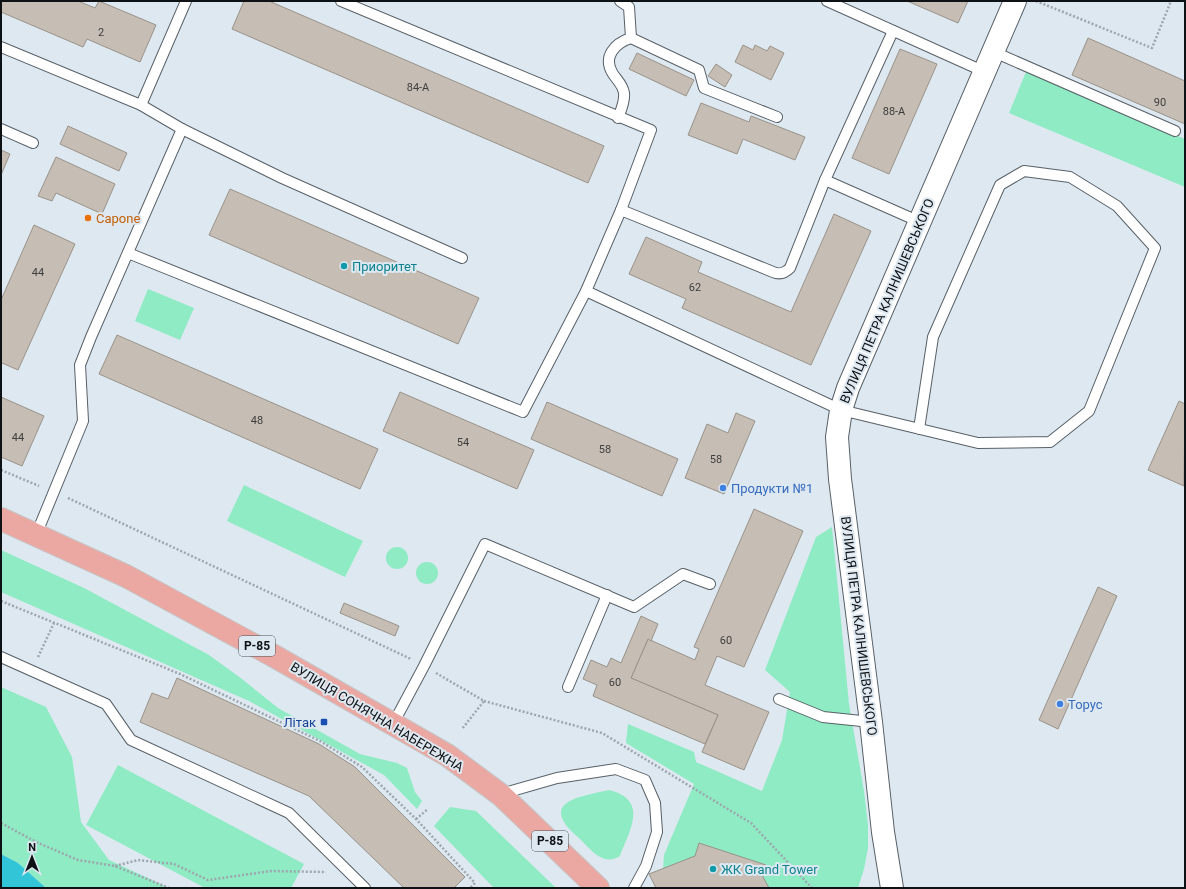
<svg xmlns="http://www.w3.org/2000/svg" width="1186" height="889" font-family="Roboto,sans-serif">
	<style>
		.green { fill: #8eebc3 }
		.water { fill: #32c4d7 }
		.building { fill: #c6beb4; stroke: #999289 }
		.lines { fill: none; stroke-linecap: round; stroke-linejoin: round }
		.lane-casing { stroke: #586067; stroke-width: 12 }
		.secondary-casing { stroke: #586067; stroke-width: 24 }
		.primary-casing { stroke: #c5c6c7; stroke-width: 24 }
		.path { stroke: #9ea6ad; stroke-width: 2.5; stroke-dasharray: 2 2; stroke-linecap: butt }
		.lane { stroke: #fff; stroke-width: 10 }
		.secondary { stroke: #fff; stroke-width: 22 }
		.primary { stroke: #eba8a3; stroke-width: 22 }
		.food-dot { fill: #e8710a; stroke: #dee8f1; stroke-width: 1.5 }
		.culture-dot { fill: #0f9aa8; stroke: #dee8f1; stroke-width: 1.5 }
		.shop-dot { fill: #3f7fe0; stroke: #dee8f1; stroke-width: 1.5 }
		.transit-dot { fill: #1a4fb4; stroke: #dee8f1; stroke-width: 1.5 }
		.labels { text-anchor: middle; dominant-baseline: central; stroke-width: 4; stroke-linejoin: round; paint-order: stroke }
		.number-label { font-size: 11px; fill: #3d3d3d }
		.shield { fill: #dee8f1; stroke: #4d5257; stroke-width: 1 }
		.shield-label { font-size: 12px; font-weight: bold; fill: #0f1215 }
		.food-label { font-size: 13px; fill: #c56008; stroke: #dee8f1; text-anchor: start }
		.culture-label { font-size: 13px; fill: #0d838f; stroke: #dee8f1; text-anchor: start }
		.street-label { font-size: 13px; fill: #0f1215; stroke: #dee8f1 }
		.shop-label { font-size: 13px; fill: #366cbe; stroke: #dee8f1; text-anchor: start }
		.transit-label { font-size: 13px; fill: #164399; stroke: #dee8f1; text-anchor: end }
	</style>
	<rect width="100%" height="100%" fill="#dee8f1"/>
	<g class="green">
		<polygon points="1026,72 1185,139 1185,187 1009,113"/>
		<polygon points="148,289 194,308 180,340 135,321"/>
		<polygon points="244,485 363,541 345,577 227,521"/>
		<polygon points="832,527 849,704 864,791 868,825 868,848 864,869 858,888 663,888 662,884 664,855 694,784 626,743 628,724 694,752 696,762 762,791 782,740 790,692 765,670 816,537"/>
		<circle cx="397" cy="558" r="11"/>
		<polygon points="1,550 84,588 209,655 242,679 278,708 360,754 397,763 407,768 415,792 422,801 417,809 384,775 249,701 1,592"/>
		<circle cx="427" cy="573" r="11"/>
		<polygon points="1,687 46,707 72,757 81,822 109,860 169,888 46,888 18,863 1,854"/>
		<polygon points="118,765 304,864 291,888 205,888 86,825"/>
		<path d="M609,790C649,800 630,830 620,856C615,859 611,860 605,859C595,856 586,845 579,838C537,802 578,797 609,790Z"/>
		<polygon points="450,807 476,811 556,888 494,888 434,826"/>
	</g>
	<polygon class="water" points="1,854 18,863 46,888 1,888"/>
	<g class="building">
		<polygon points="1,1 78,1 95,8 99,1 156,25 140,62 87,39 83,47 1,12"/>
		<polygon points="244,1 269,1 604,146 588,183 232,29"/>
		<polygon points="907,1 968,1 958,23"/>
		<polygon points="1088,38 1185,81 1185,124 1072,75"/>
		<polygon points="743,45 753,50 755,45 767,51 770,46 784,53 771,80 735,62"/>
		<polygon points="900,49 937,64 889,174 852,158"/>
		<polygon points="637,53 694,80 686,96 629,69"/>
		<polygon points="716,64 732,75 725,87 708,76"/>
		<polygon points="701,103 749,122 751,116 805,137 795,160 743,139 737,154 688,135"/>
		<polygon points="68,126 127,153 119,171 60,144"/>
		<polygon points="1,150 10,154 1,175"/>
		<polygon points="56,157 115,184 102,214 56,193 52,201 38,196"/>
		<polygon points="230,189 479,298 458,344 209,235"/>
		<polygon points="834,214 871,231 811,365 682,308 686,299 629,274 646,237 702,262 698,272 791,312"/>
		<polygon points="34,225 75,244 18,370 2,363 1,365 1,300"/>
		<polygon points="117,335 378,449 360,489 99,374"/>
		<polygon points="400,392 534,450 517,489 383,431"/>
		<polygon points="1,397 44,416 22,466 1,457"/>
		<polygon points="1179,401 1185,404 1184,486 1148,470"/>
		<polygon points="547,402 678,459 662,496 531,439"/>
		<polygon points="736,413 755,421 724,494 685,478 707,424 728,433"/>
		<polygon points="754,509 803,531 744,667 717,656 705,685 769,712 744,770 702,752 718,715 631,678 648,639 695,660 699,649 694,647"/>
		<polygon points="1098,587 1117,596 1058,729 1039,720"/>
		<polygon points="344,603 399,626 395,636 340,613"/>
		<polygon points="641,616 658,624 651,641 648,639 631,678 718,715 705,744 593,696 597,685 583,679 591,660 607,667 611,658 621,663"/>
		<polygon points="177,678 319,744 355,767 465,877 454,888 404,888 309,796 140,722 152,693 168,699"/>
		<polygon points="699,843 766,865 763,877 769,888 656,888 649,874 695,856"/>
	</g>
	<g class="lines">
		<defs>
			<g id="lane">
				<polyline points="620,1 629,7 631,38"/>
				<polyline points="827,1 985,72"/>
				<polyline points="1,47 141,105 182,129 91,337 80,365 83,421 36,535"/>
				<polyline points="994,52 1175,131"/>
				<polyline points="141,105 186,1"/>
				<path d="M618,118C621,110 625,102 624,93C623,85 617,80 613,74C602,57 615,43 631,38L699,70L704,88L777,117"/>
				<polyline points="1,129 33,143"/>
				<polyline points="182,129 282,178 462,258"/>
				<polyline points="825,180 920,222"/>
				<path d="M621,210L773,272C780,275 785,273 790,268L825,180L893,31"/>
				<polyline points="128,253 523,412 586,291 621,210 651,130 341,1"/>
				<polyline points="586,291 841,410 978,443 1050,442 1089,411 1155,248 1117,206 1070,177 1024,171 1000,185 933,337 919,429"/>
				<polyline points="1,657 106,704 131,740 289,813 365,888"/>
				<polyline points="568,687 607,595"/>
				<polyline points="779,699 823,717 871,722"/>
				<polyline points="393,724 424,666 485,544 634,607 683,574 710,584"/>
				<polyline points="501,794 557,778 616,769 645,780 655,803 657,832 646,866 634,888"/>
			</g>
			<polyline id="secondary" points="892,888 883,832 871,722 840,479 837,437 841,410 848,388 1015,1"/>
			<polyline id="primary" points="1,519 126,576 274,656 447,755 501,795 598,888"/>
		</defs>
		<use href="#lane" class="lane-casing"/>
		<use href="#secondary" class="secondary-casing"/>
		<use href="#primary" class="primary-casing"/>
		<g class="path">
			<polyline points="1036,1 1152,48 1171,1"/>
			<polyline points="1,470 39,486"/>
			<polyline points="68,498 411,659"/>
			<polyline points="1,601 180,674 320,741 362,767 416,819 475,883 470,888"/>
			<polyline points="38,657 54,623"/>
			<polyline points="436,673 484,701 462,729"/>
			<polyline points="484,701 602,733 751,823 812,888"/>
			<polyline points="416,819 428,809"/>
			<polyline points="1,823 36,842 78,860 115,866 169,888"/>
			<polyline points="115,866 138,860 174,864 208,880 271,871 326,872"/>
		</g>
		<use href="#lane" class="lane"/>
		<use href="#secondary" class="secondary"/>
		<use href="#primary" class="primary"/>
	</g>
	<circle class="food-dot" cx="88" cy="218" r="4"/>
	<g class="culture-dot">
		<circle cx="344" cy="266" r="4"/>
		<circle cx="713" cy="869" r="4"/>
	</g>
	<g class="shop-dot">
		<circle cx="723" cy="488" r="4"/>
		<circle cx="1060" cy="704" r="4"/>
	</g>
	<rect class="transit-dot" x="320" y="718" width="8" height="8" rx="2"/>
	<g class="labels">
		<g class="number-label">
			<text x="101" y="32">2</text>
			<text x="418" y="87">84-А</text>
			<text x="1160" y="102">90</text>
			<text x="894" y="111">88-А</text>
			<text x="38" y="272">44</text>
			<text x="695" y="287">62</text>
			<text x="257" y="420">48</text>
			<text x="18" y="437">44</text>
			<text x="463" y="442">54</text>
			<text x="605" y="449">58</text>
			<text x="716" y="459">58</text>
			<text x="726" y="640">60</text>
			<text x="615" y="682">60</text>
		</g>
		<g class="shield">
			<rect x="239" y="636" width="36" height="20" rx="3"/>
			<rect x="532" y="831" width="36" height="20" rx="3"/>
		</g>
		<g class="shield-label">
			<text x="257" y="646">Р-85</text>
			<text x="550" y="841">Р-85</text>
		</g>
		<g class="food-label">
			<text x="96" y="218">Capone</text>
		</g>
		<g class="culture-label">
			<text x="352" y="266">Приоритет</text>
			<text x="721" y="869">ЖК Grand Tower</text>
		</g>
		<g class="street-label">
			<text transform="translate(887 301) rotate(-67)">ВУЛИЦЯ ПЕТРА КАЛНИШЕВСЬКОГО</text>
			<text transform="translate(859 626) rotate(83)">ВУЛИЦЯ ПЕТРА КАЛНИШЕВСЬКОГО</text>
			<text transform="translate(377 717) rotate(31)">ВУЛИЦЯ СОНЯЧНА НАБЕРЕЖНА</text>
		</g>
		<g class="shop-label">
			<text x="731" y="488">Продукти №1</text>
			<text x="1068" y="704">Торус</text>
		</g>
		<g class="transit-label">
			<text x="316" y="722">Літак</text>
		</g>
	</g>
	<rect width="1186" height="889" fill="none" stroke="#0f1215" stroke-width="4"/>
	<g transform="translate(32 857)" stroke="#dee8f1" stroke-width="3" paint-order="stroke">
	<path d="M0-3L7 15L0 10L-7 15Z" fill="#0f1215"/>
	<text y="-6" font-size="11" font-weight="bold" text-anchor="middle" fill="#0f1215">N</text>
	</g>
</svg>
